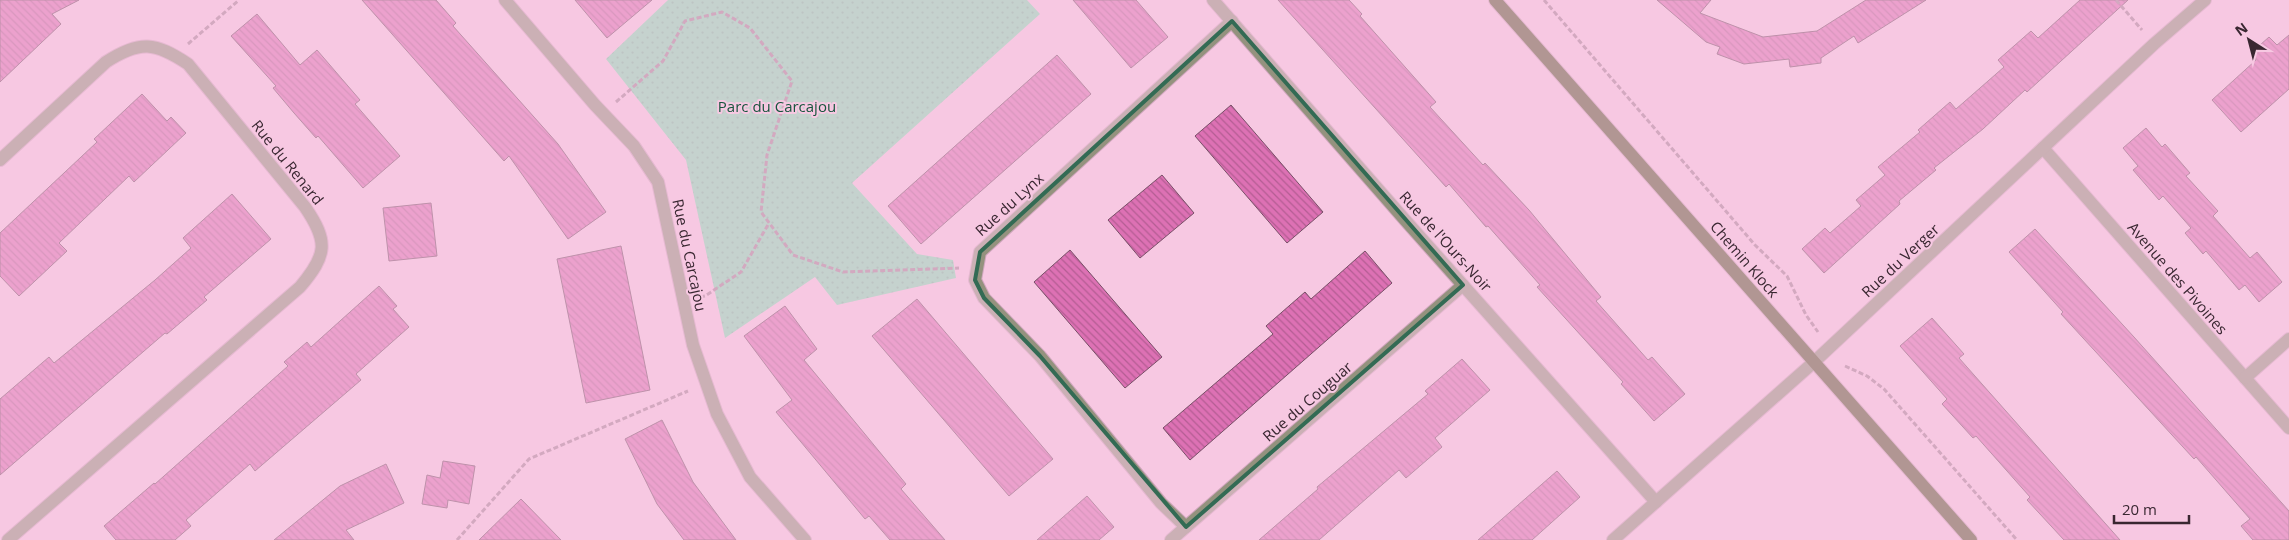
<svg xmlns="http://www.w3.org/2000/svg" width="2289" height="540" font-family="'Open Sans',sans-serif">
	<style>
		.park { fill: url(#park-dots) }
		.building { fill: url(#building-back-hatch); stroke: #784f67 }
		.lines { fill: none; stroke-linecap: round; stroke-linejoin: round }
		.minor-casing { stroke: #d1a8bf; stroke-width: 14 }
		.major-casing { stroke: #d1a8bf; stroke-width: 14 }
		.path { stroke: #a68397; stroke-width: 3; stroke-dasharray: 5 2.5; stroke-linecap: butt }
		.minor { stroke: #94927e; stroke-width: 12 }
		.major { stroke: #5c5934; stroke-width: 12 }
		.marked { fill: none; stroke: #336b54; stroke-width: 4; stroke-linejoin: round }
		.labels { text-anchor: middle; dominant-baseline: central; stroke-width: 4; stroke-linejoin: round; paint-order: stroke }
		.park-label { font-size: 15px; fill: #17553d; stroke: #f7c8e2 }
		.street-label { font-size: 15px; fill: #392731; stroke: #f7c8e2 }
	</style>
	<defs>
		<pattern id="park-dots" width="8" height="8" patternUnits="userSpaceOnUse" patternTransform="scale(1.25)"><rect width="8" height="8" fill="#88deb7"/><path d="M2 2h.1M6 6h.1" fill="none" stroke="#76be9e" stroke-width="1.8" stroke-linecap="round"/></pattern>
		<pattern id="building-back-hatch" width="6" height="6" patternUnits="userSpaceOnUse" patternTransform="scale(1.25)"><rect width="6" height="6" fill="#dd71b4"/><path d="M-1 5l2 2M0 0l6 6M5-1l2 2" fill="none" stroke="#b45d93"/></pattern>
	</defs>
	<rect width="100%" height="100%" fill="#f7c8e2"/>
	<polygon class="park" points="668,0 1027,0 1040,14 852,183 917,254 953,260 956,278 837,305 815,277 725,338 686,160 606,59"/>
	<g class="building">
		<polygon points="0,0 79,0 52,14 61,24 0,82"/>
		<polygon points="362,0 436,0 456,23 453,26 558,144 606,212 568,239 509,156 504,161"/>
		<polygon points="575,0 652,0 607,38"/>
		<polygon points="1073,0 1136,0 1168,37 1131,68"/>
		<polygon points="1278,0 1349,0 1362,14 1360,16 1436,102 1430,107 1483,165 1485,163 1529,210 1601,297 1596,301 1648,360 1652,357 1685,394 1654,421 1621,384 1623,382 1537,287 1540,285 1488,226 1486,227 1449,184 1446,187"/>
		<polygon points="1657,0 1711,0 1700,13 1763,37 1817,31 1866,0 1926,0 1858,43 1854,36 1821,58 1821,63 1790,67 1789,59 1744,64 1717,54 1720,47 1706,42"/>
		<polygon points="2080,0 2128,0 2027,92 2025,90 1983,129 1934,168 1936,170 1899,201 1900,204 1824,273 1802,249 1825,228 1830,233 1861,206 1856,200 1885,175 1878,167 1920,132 1918,130 1950,102 1956,109 2004,67 1998,60 2031,31 2038,38"/>
		<polygon points="257,14 300,65 317,50 360,100 355,104 400,156 363,188 318,136 316,138 294,113 273,88 276,86 231,36"/>
		<polygon points="2289,35 2289,89 2241,132 2212,100 2256,60 2251,53 2269,37 2277,45"/>
		<polygon points="1057,55 1091,94 921,244 888,206"/>
		<polygon points="142,94 167,121 171,117 186,133 134,182 129,176 59,243 67,251 19,296 0,276 0,233 97,142 94,139"/>
		<polygon points="1231,105 1323,212 1287,243 1195,136"/>
		<polygon points="2146,128 2162,147 2165,144 2190,173 2186,176 2218,211 2213,216 2250,258 2257,252 2282,282 2259,302 2245,285 2239,290 2206,251 2203,254 2185,233 2191,228 2163,196 2159,200 2133,170 2138,166 2123,148"/>
		<polygon points="1162,175 1194,213 1140,258 1108,220"/>
		<polygon points="232,194 271,239 204,297 207,300 167,334 165,333 0,475 0,399 49,357 54,363 155,280 191,248 183,238"/>
		<polygon points="431,203 437,256 389,261 383,208"/>
		<polygon points="2035,229 2134,337 2289,511 2289,540 2253,540 2241,526 2250,519 2196,457 2194,459 2061,314 2063,312 2009,252"/>
		<polygon points="621,246 650,390 586,403 557,259"/>
		<polygon points="1070,250 1162,357 1125,388 1034,282"/>
		<polygon points="1365,251 1392,283 1190,460 1163,428 1273,334 1266,326 1305,292 1311,299"/>
		<polygon points="379,286 397,306 393,309 409,327 356,374 361,380 255,471 250,464 186,520 191,526 175,540 116,540 104,526 154,483 155,484 288,366 284,362 307,342 311,347"/>
		<polygon points="917,299 1053,459 1009,496 872,336"/>
		<polygon points="785,306 817,349 804,360 906,484 901,489 945,540 890,540 869,516 865,519 776,412 792,400 744,336"/>
		<polygon points="1932,318 1964,354 1959,358 2120,540 2064,540 2027,500 2030,497 1976,436 1973,438 1942,404 1947,399 1900,346"/>
		<polygon points="1462,359 1490,390 1435,438 1442,447 1406,478 1399,470 1319,540 1259,540 1318,489 1317,487 1428,394 1425,391"/>
		<polygon points="662,420 693,482 736,540 684,540 657,504 625,439"/>
		<polygon points="443,461 475,466 469,504 448,500 447,508 422,504 427,475 440,478"/>
		<polygon points="386,464 404,503 346,530 354,540 274,540 340,486"/>
		<polygon points="1557,471 1580,497 1532,540 1478,540"/>
		<polygon points="1087,496 1114,527 1099,540 1037,540"/>
		<polygon points="521,499 561,540 479,540"/>
	</g>
	<g class="lines">
		<defs>
			<g id="minor">
				<polyline points="505,0 595,105 634,146 658,182 693,345 717,414 750,477 805,540"/>
				<polyline points="1213,0 1405,220 1656,502"/>
				<polyline points="2043,148 2289,428"/>
				<path d="M0,160L106,62C140,40 155,42 188,64L305,207C329,242 327,255 300,287L8,540"/>
				<polyline points="2245,378 2289,339"/>
				<polyline points="1186,527 1161,503 1040,356 984,298 975,280 980,252 1232,21"/>
				<polyline points="1171,540 1463,285"/>
				<polyline points="1613,540 1814,362 2154,44 2205,0"/>
			</g>
			<polyline id="major" points="1495,0 1971,540"/>
		</defs>
		<use href="#minor" class="minor-casing"/>
		<use href="#major" class="major-casing"/>
		<g class="path">
			<polyline points="1544,0 1755,245 1787,276 1806,315 1818,332"/>
			<polyline points="2116,0 2142,30"/>
			<polyline points="188,44 239,0"/>
			<polyline points="616,102 663,61 685,21 722,12 750,28 792,81 767,155 761,212 793,255 843,272 959,268"/>
			<polyline points="700,297 705,296 741,272 769,223"/>
			<polyline points="1845,366 1867,376 1884,389 2017,540"/>
			<polyline points="457,540 529,459 688,391"/>
		</g>
		<use href="#minor" class="minor"/>
		<use href="#major" class="major"/>
	</g>
	<path d="M0 0H2289V540H0ZM1232,21L1463,285L1186,527L1040,356L984,298L975,280L980,252Z" fill="#f7c8e2" fill-opacity=".55" fill-rule="evenodd"/>
	<path class="marked" d="M1232,21L1463,285L1186,527L1040,356L984,298L975,280L980,252Z"/>
	<g class="labels">
		<g class="park-label">
			<text x="777" y="106">Parc du Carcajou</text>
		</g>
		<g class="street-label">
			<text transform="translate(288 162) rotate(51)">Rue du Renard</text>
			<text transform="translate(1009 204) rotate(-42)">Rue du Lynx</text>
			<text transform="translate(1446 241) rotate(48)">Rue de l'Ours-Noir</text>
			<text transform="translate(690 255) rotate(78)">Rue du Carcajou</text>
			<text transform="translate(1745 259) rotate(49)">Chemin Klock</text>
			<text transform="translate(1900 260) rotate(-43)">Rue du Verger</text>
			<text transform="translate(2178 278) rotate(49)">Avenue des Pivoines</text>
			<text transform="translate(1307 401) rotate(-41)">Rue du Couguar</text>
		</g>
	</g>
	<g transform="translate(2249 40) rotate(324)" stroke="#f7c8e2" stroke-width="4" paint-order="stroke">
	<path d="M0-4L9 19L0 12L-9 19Z" fill="#392731"/>
	<text y="-8" font-size="14" font-weight="bold" text-anchor="middle" fill="#392731">N</text>
	</g>
	<path d="M2114 515v8h75v-8" fill="none" stroke="#392731" stroke-width="2.5"/>
	<text x="2122" y="515" font-size="15" fill="#392731" stroke="#f7c8e2" stroke-width="4" paint-order="stroke">20 m</text>
</svg>
